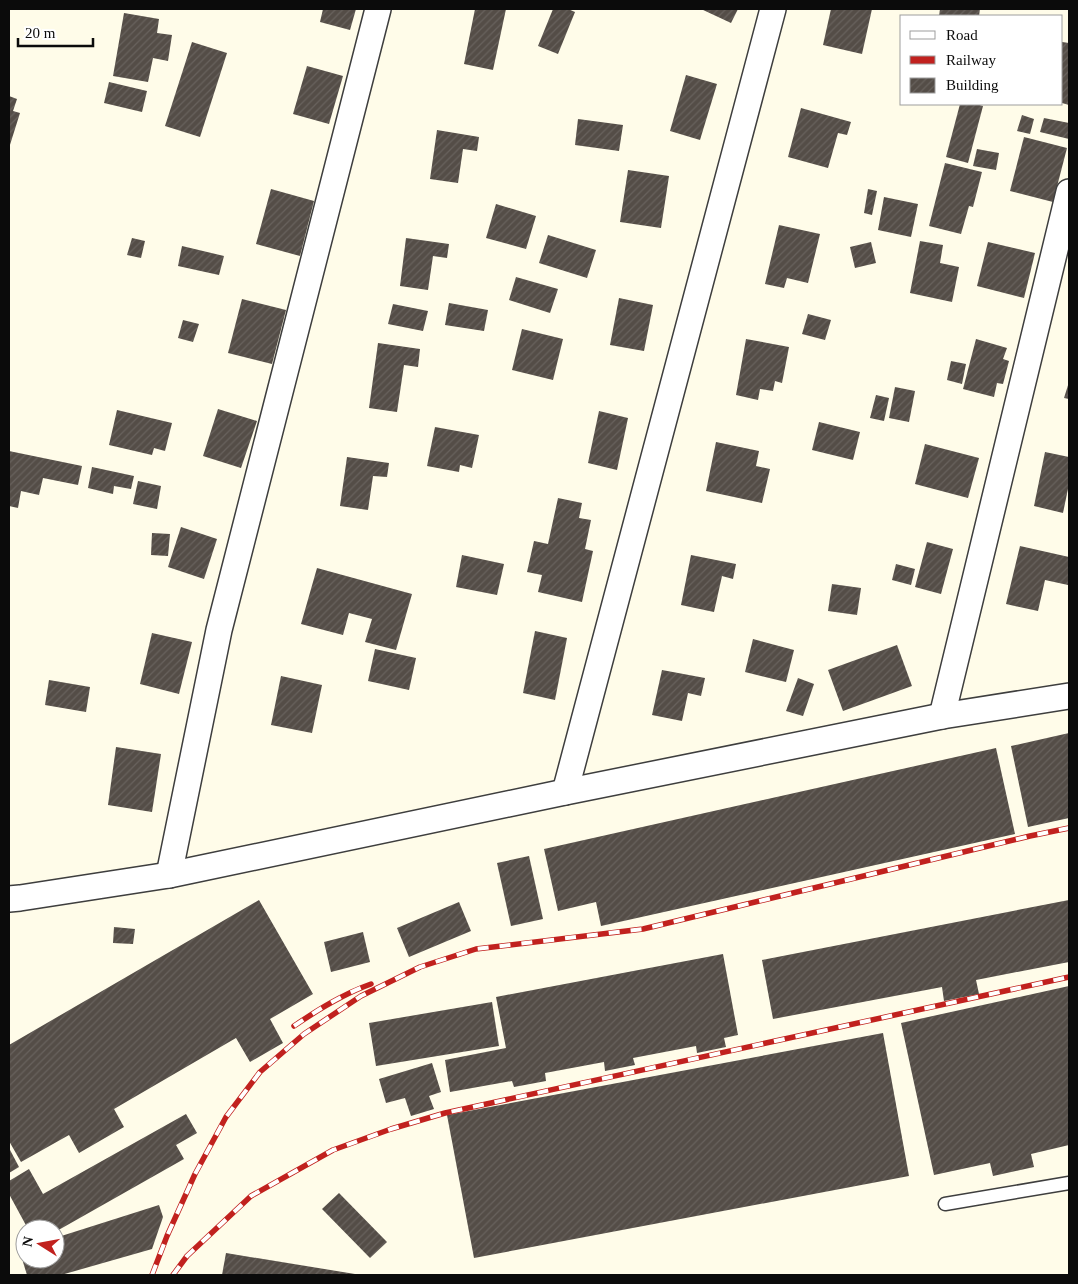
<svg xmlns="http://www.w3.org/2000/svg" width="1078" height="1284" font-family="Georgia,serif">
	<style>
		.building { fill: url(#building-hatch) }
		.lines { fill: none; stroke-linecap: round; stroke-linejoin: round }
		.lane-casing { stroke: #3e3e3e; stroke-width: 15 }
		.street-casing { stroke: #3e3e3e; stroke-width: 28 }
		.lane { stroke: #fff; stroke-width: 12 }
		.street { stroke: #fff; stroke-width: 25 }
		.rail-casing { stroke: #c1211e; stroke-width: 5.5 }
		.rail { stroke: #fff; stroke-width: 4; stroke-dasharray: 11; stroke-linecap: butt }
	</style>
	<defs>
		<pattern id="building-hatch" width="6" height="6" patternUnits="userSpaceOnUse" patternTransform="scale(1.25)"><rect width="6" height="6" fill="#544d47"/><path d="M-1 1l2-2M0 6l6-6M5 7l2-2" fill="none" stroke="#68625d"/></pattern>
	</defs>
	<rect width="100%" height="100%" fill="#fffce9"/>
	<g class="building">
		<polygon points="323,9 356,9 350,30 320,22"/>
		<polygon points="475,9 506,9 493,70 464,64"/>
		<polygon points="553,9 568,9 575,12 558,54 538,46"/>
		<polygon points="701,9 738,9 731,23"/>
		<polygon points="831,9 872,9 862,54 823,45"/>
		<polygon points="940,9 980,9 979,16 939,16"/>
		<polygon points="124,13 159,19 157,33 172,35 168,61 153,58 148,82 113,76"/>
		<polygon points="192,42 227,53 200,137 165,126"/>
		<polygon points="1062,42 1069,43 1069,105 1062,103"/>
		<polygon points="307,66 343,76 329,124 293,114"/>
		<polygon points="686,75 717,84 700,140 670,131"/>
		<polygon points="109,82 147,91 142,112 104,103"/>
		<polygon points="9,96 17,99 13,111 20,113 9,148"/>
		<polygon points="960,104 976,104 983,106 968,163 946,157"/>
		<polygon points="801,108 851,122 847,135 838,133 828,168 788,157"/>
		<polygon points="1022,115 1034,119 1030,134 1017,131"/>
		<polygon points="1044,118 1069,123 1069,139 1040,132"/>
		<polygon points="578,119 623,125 619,151 575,145"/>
		<polygon points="437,130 479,137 477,151 463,149 458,183 430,179"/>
		<polygon points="1024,137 1067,148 1053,202 1010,191"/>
		<polygon points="977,149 999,153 996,170 973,166"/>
		<polygon points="945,163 982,172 973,207 969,206 961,234 929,226"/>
		<polygon points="628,170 669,176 661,228 620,222"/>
		<polygon points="271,189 314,201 300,256 256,244"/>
		<polygon points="868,189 877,191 872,215 864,213"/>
		<polygon points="884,197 918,204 911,237 878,230"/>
		<polygon points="496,204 536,216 526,249 486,238"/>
		<polygon points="779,225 820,234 808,283 787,278 784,288 765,284"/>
		<polygon points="548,235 596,250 587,278 539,263"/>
		<polygon points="132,238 145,241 141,258 127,255"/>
		<polygon points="406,238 449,244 447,258 433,256 428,290 400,286"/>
		<polygon points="920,241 943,245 940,263 959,267 952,302 910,293"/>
		<polygon points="871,242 876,263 855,268 850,247"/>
		<polygon points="988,242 1035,253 1024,298 977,286"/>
		<polygon points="182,246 224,256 219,275 178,266"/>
		<polygon points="516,277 558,289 550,313 509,300"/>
		<polygon points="619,298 653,305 644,351 610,345"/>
		<polygon points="242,299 286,310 272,364 228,353"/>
		<polygon points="449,303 488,310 484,331 445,325"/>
		<polygon points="393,304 428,311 423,331 388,324"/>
		<polygon points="808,314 831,320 825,340 802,334"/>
		<polygon points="183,320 199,324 193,342 178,338"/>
		<polygon points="522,329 563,339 553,380 512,370"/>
		<polygon points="746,339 789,347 782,383 775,381 773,391 760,389 758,400 736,395"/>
		<polygon points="976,339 1007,348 1003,359 1009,361 1003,384 997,383 994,397 963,389"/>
		<polygon points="378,343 420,349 418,367 404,365 397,412 369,408"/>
		<polygon points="951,361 966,364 962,384 947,380"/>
		<polygon points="1069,382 1069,399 1064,398"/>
		<polygon points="895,387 915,391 909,422 889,418"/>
		<polygon points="876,395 889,398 884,421 870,418"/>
		<polygon points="218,409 257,421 241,468 203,456"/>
		<polygon points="117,410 172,423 165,451 154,448 152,455 109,445"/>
		<polygon points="599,411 628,418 617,470 588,463"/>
		<polygon points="819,422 860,432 853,460 812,450"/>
		<polygon points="435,427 479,435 472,468 460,465 459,472 427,466"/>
		<polygon points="716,442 759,451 756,466 770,469 762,503 706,491"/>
		<polygon points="925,444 979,458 968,498 915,484"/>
		<polygon points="9,451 82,466 78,485 43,478 39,495 21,491 18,508 9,506"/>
		<polygon points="1045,452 1069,457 1069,484 1063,513 1034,506"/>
		<polygon points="347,457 389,463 387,477 373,476 368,510 340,506"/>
		<polygon points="92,467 134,476 131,489 114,486 113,494 88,488"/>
		<polygon points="138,481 161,486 157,509 133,504"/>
		<polygon points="558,498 582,503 579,518 591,520 585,549 593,551 582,602 538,592 542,575 527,572 534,541 548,544"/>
		<polygon points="181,527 217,539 204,579 168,567"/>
		<polygon points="152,533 170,534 168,556 151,555"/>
		<polygon points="927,542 953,549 941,594 915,587"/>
		<polygon points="1020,546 1069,557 1069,579 1068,585 1045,580 1038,611 1006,604"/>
		<polygon points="462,555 504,564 497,595 456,587"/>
		<polygon points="691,555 736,564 733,579 722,576 714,612 681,605"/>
		<polygon points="896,564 915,569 911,585 892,580"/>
		<polygon points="317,568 412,594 396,650 365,642 372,619 349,613 343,635 301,624"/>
		<polygon points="832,584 861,588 857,615 828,611"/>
		<polygon points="535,631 567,638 555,700 523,693"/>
		<polygon points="152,633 192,642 179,694 140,684"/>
		<polygon points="753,639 794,650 786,682 745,672"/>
		<polygon points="897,645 912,686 843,711 828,670"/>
		<polygon points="375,649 416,658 409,690 368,681"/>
		<polygon points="662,670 705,678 701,696 688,693 682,721 652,715"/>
		<polygon points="281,676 322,685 312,733 271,725"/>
		<polygon points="798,678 814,684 803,716 786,711"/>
		<polygon points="49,680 90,687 86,712 45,705"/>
		<polygon points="1069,733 1069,818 1028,827 1011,746"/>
		<polygon points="116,747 161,754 152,812 108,805"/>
		<polygon points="996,748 1015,834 601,926 596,902 558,911 544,849"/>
		<polygon points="529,856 543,919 511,926 497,863"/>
		<polygon points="259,900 313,994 270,1019 283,1043 250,1062 236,1038 114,1109 124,1127 79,1153 69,1135 21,1162 9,1141 9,1045"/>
		<polygon points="1069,900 1069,962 976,980 979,994 944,1001 942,987 773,1019 762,960"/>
		<polygon points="459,902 471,931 409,957 397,928"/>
		<polygon points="114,927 135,929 133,944 113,943"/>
		<polygon points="363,932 370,962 331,972 324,942"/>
		<polygon points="723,954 738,1035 724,1038 726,1047 697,1053 696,1046 633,1058 635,1065 605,1071 604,1062 545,1073 546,1081 514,1087 512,1081 450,1092 445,1060 506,1048 496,997"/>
		<polygon points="1069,986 1069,1145 1031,1154 1034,1167 993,1176 990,1163 934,1175 901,1023"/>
		<polygon points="492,1002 499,1046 376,1066 369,1023"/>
		<polygon points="883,1033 909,1176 474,1258 447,1115"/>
		<polygon points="432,1063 441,1092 429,1096 434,1109 411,1116 405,1098 386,1103 379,1079"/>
		<polygon points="186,1114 197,1133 176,1145 184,1159 55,1232 55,1229 28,1229 9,1194 9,1181 29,1169 43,1194"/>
		<polygon points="9,1148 19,1167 9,1173"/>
		<polygon points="339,1193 387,1242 370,1258 322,1209"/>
		<polygon points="159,1205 163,1217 152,1249 61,1275 27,1275 23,1262 33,1259 55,1259 55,1238"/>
		<polygon points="226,1253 355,1274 355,1275 222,1275"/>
	</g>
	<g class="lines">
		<defs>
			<polyline id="lane" points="945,1204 1069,1183"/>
			<g id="street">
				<polyline points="942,716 1069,192"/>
				<polyline points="565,792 773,9"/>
				<polyline points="169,875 219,630 378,9"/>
				<polyline points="9,899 20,898 169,875 565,792 942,716 1069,696"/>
			</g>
		</defs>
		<use href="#lane" class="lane-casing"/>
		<use href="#street" class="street-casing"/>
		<use href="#lane" class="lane"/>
		<use href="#street" class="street"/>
		<defs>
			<g id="rail">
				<path d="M294,1026C319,1009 343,994 371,984"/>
				<polyline points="152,1275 167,1236 195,1174 226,1117 260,1072 304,1034 361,996 420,967 476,949 643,929 1030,836 1069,828"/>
				<polyline points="173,1275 187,1256 251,1196 333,1150 391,1129 445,1113 1069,977"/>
			</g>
		</defs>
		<use href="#rail" class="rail-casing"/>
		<use href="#rail" class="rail"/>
	</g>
	<rect width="1078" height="1284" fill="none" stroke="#0b0b0b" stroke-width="20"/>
	<rect x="900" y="15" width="162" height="90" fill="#ffffff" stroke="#9d9d9d"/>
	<rect x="910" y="31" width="25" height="8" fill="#ffffff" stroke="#9d9d9d"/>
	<text x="946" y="40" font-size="15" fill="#0b0b0b">Road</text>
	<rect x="910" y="56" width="25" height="8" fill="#c1211e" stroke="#9d9d9d"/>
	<text x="946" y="65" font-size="15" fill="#0b0b0b">Railway</text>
	<rect x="910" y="78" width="25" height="15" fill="url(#building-hatch)" stroke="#9d9d9d"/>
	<text x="946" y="90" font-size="15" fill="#0b0b0b">Building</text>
	<g transform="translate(40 1244) rotate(281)"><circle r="24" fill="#ffffff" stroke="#9d9d9d"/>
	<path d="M0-4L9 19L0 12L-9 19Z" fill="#c1211e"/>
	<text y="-8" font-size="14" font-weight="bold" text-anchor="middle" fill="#0b0b0b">N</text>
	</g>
	<path d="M18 38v8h75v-8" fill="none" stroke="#0b0b0b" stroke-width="2.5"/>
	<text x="25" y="38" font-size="15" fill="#0b0b0b" stroke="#ffffff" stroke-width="4" paint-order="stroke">20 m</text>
</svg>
